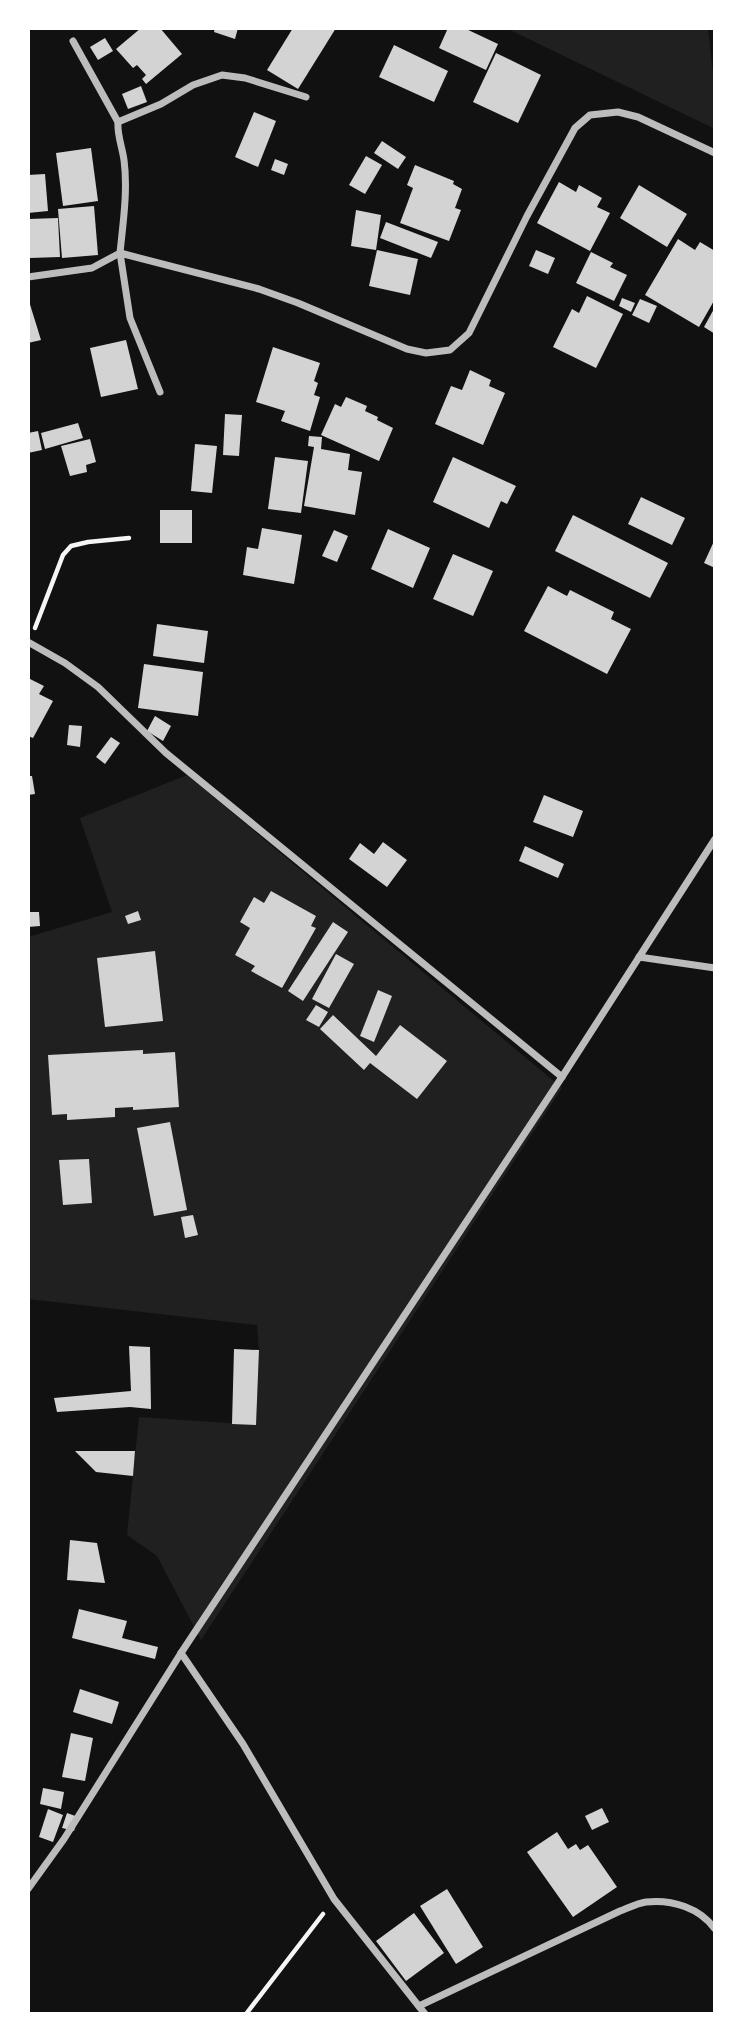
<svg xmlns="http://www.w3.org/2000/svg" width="743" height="2042" font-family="'Golos Text',sans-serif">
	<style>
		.green { fill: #202020 }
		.building { fill: #d3d3d3 }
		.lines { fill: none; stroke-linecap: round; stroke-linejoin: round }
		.path { stroke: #f5f5f5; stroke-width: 4.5 }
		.minor { stroke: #bcbcbc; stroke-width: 7 }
	</style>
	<rect width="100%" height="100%" fill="#111"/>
	<g class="green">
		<polygon points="506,28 708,28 715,93 715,129"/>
		<polygon points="187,775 562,1088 201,1640 157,1556 127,1535 139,1417 256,1425 259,1350 257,1325 28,1299 28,937 112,912 80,818"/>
	</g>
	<g class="building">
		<polygon points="141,28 160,28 182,54 146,84 142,79 146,75 137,65 133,68 116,49"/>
		<polygon points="215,28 238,28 235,39 214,32"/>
		<polygon points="293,28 336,28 298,89 267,70"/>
		<polygon points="448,28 464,28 498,44 486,70 439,48"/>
		<polygon points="105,38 113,51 98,60 90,47"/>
		<polygon points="394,45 448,71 434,102 379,77"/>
		<polygon points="496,53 541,75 518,123 473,102"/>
		<polygon points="141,86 147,102 128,109 122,94"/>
		<polygon points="254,112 276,121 258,167 235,157"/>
		<polygon points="382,141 406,157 398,169 374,153"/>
		<polygon points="91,148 98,201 63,206 56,153"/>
		<polygon points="366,156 382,165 365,194 349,185"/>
		<polygon points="275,159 288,164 284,175 271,170"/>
		<polygon points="415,165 454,181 453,184 462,189 455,208 461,210 449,241 400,223 413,188 407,185"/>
		<polygon points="45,174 48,211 28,213 28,175"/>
		<polygon points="559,182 576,192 579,185 602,198 597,207 610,213 590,251 537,223"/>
		<polygon points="639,185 687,214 667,247 620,218"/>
		<polygon points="94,206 98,255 62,258 58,209"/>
		<polygon points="356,210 381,215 376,250 351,246"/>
		<polygon points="58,218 60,257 30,258 29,219"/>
		<polygon points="386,222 438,242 431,258 380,238"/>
		<polygon points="678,239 695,250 700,242 715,251 715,267 713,271 715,272 715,299 699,327 645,295"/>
		<polygon points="377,250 418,259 410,295 369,286"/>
		<polygon points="536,250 555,258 548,274 529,266"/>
		<polygon points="591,252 613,263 610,267 627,275 614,301 576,283"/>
		<polygon points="587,296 623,314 596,368 553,347 572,309 579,313"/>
		<polygon points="28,298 41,340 28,343"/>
		<polygon points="622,298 635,303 631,312 619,306"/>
		<polygon points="640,299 657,306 649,323 632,315"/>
		<polygon points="715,307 715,334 704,327"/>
		<polygon points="126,340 138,389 101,397 90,348"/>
		<polygon points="273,347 320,363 314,381 318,383 314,395 320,397 310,431 281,421 285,411 256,402"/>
		<polygon points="470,370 491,380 489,386 505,393 483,445 435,424 451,386 462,390"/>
		<polygon points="346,397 367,406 365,411 378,417 377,420 393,428 379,461 321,435 335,404 341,407"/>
		<polygon points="225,414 242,415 239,456 223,455"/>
		<polygon points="78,423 83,438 45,449 41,433"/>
		<polygon points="38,431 42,450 28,453 28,433"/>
		<polygon points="309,436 322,437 321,449 350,454 348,470 362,472 355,515 304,506 314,447 308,446"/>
		<polygon points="90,439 96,462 86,465 87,472 70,476 61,446"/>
		<polygon points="195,444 217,446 212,493 191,491"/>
		<polygon points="275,457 308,461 301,513 268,509"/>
		<polygon points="453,457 516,486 507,504 501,501 489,528 433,502"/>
		<polygon points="641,497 685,518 672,545 628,524"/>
		<rect x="160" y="510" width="32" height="33"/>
		<polygon points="573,515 668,563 650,598 555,551"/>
		<polygon points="262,528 302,535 294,584 243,575 247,547 258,549"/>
		<polygon points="388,529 430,548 413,588 371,569"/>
		<polygon points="334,530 348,536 337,562 322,556"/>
		<polygon points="715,539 715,568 704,563"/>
		<polygon points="453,554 493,571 473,616 433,599"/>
		<polygon points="548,586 567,596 570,590 614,612 611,619 631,629 607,674 524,631"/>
		<polygon points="157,624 208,631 204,663 153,656"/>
		<polygon points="144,664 203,672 198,716 138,708"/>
		<polygon points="28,678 44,686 39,694 53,701 33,738 28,736"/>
		<polygon points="155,716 171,726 163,741 147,731"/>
		<polygon points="69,725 82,726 80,747 67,745"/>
		<polygon points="111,737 120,743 105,764 96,757"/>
		<polygon points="28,776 32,776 35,794 28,795"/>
		<polygon points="544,795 583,811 573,837 533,822"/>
		<polygon points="383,842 407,860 387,887 349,859 360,843 374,854"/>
		<polygon points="525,846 564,864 558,878 519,861"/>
		<polygon points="271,891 316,916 311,926 316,928 282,988 251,971 255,966 235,955 250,928 240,922 254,897 264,903"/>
		<polygon points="138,911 141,920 128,924 125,916"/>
		<polygon points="28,912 39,912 40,926 28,927"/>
		<polygon points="333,922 348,932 303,1001 288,991"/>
		<polygon points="155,951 163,1021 105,1027 97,958"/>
		<polygon points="336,954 354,964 329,1008 312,999"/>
		<polygon points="378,990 392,996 374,1042 360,1036"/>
		<polygon points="316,1005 328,1012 319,1027 306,1020"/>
		<polygon points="333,1015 376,1056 400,1025 447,1061 417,1099 370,1063 364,1070 320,1029"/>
		<polygon points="143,1050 143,1054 175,1052 179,1107 133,1110 133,1107 115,1108 115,1117 67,1120 67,1114 52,1115 48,1055"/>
		<polygon points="170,1122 187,1210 154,1216 137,1128"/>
		<polygon points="89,1159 92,1203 63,1205 59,1160"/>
		<polygon points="193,1215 198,1235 185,1238 181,1217"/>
		<polygon points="129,1346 150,1347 151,1409 130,1407 57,1412 54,1398 131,1391"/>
		<polygon points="234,1349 259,1350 256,1425 232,1424"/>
		<polygon points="75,1451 135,1451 133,1476 96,1472"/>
		<polygon points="70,1540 97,1543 105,1583 67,1580"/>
		<polygon points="79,1609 127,1621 122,1638 158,1647 155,1659 72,1638"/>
		<polygon points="80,1689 119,1702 112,1724 73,1712"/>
		<polygon points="71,1733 93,1738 85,1781 62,1777"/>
		<polygon points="43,1788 64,1792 61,1809 40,1804"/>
		<polygon points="602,1808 609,1822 592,1830 585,1816"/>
		<polygon points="48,1809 63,1815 53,1842 39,1837"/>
		<polygon points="67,1813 78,1817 74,1831 62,1828"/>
		<polygon points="557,1832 568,1849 576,1844 580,1850 588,1845 617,1887 573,1917 527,1852"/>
		<polygon points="447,1889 483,1947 456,1964 420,1906"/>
		<polygon points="414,1913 444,1953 406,1981 376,1941"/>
	</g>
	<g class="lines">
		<g class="path">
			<polyline points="35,628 63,555 71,546 88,542 129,538"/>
			<polyline points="246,2014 323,1914"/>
		</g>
		<g class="minor">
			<polyline points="118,122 161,104 193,85 222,75 245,78 306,97"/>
			<path d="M28,277L92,268L120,253C123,223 128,190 124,160C122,146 117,135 118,122L73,41"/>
			<polyline points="160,392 130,318 120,253 259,289 298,303 407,349 426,353 450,350 469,333 527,216 575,128 590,115 618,112 638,117 715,153"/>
			<polyline points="28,642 65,663 98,687 166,753 562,1077"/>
			<polyline points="639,957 715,968"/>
			<polyline points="181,1653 243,1744 334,1899 425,2014"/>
			<polyline points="28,1889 64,1839 181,1653 562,1077 715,839"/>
			<path d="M419,2006L620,1911C628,1908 638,1903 646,1902C672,1899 700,1908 715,1929"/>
		</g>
	</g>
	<rect width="743" height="2042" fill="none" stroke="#ffffff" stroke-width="60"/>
</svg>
